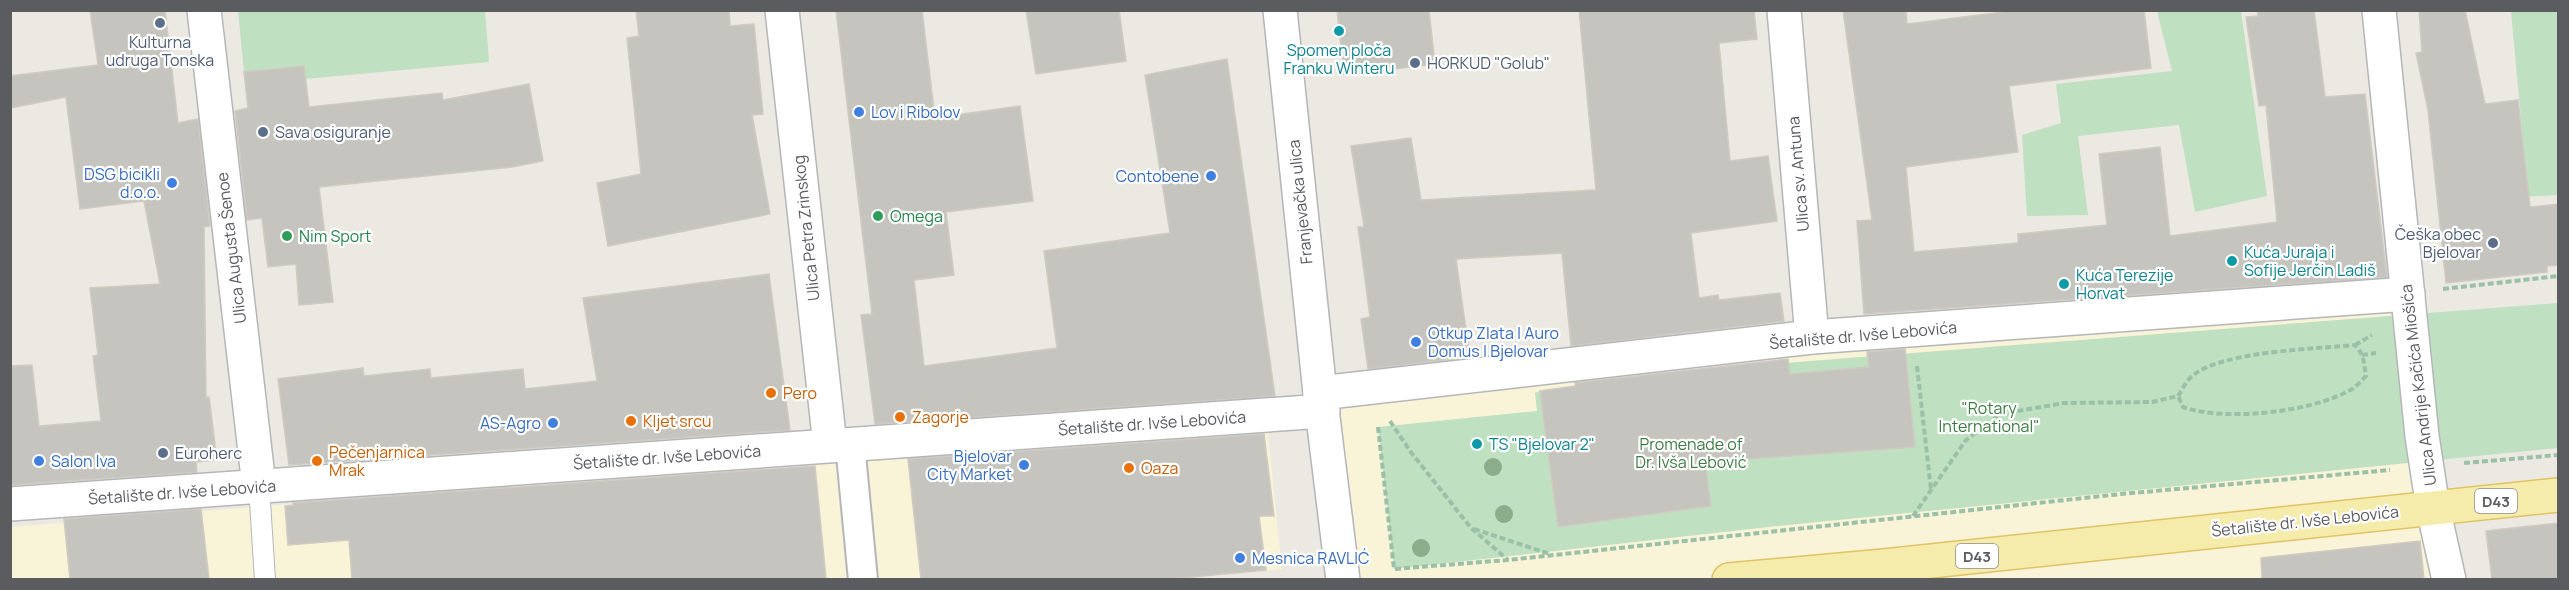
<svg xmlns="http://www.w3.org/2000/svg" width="2569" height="590" font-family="Manrope,sans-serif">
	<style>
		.commercial { fill: #f9f3d8 }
		.green { fill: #c0e0c2 }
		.building { fill: #c6c4be; stroke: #cfcbc1; stroke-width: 1.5 }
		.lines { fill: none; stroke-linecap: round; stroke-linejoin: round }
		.service-casing { stroke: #b4b6ba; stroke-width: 22 }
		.pedestrian-casing { stroke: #b4b6ba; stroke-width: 32 }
		.minor-casing { stroke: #b4b6ba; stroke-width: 36 }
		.secondary-casing { stroke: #b3b5ba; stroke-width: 36 }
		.primary-casing { stroke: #e0c365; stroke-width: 36 }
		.path { stroke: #9ac0a7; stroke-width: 4; stroke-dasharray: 6 3; stroke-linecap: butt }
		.service { stroke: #fff; stroke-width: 20 }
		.pedestrian { stroke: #fff; stroke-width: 28 }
		.minor { stroke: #fff; stroke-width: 33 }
		.secondary { stroke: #fff; stroke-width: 33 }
		.primary { stroke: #f5ecac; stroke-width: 33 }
		.tree { fill: #8bad8a }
		.service-dot { fill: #5c6f8a; stroke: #fff; stroke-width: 2 }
		.culture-dot { fill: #0f9aa8; stroke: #fff; stroke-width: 2 }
		.shop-dot { fill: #3f7fe0; stroke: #fff; stroke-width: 2 }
		.leisure-dot { fill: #2e9e5b; stroke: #fff; stroke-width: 2 }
		.food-dot { fill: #e8710a; stroke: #fff; stroke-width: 2 }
		.labels { text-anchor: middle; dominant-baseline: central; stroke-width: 4.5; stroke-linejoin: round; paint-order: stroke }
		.shield { fill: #fff; stroke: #8c8d90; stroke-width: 1.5 }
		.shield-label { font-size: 15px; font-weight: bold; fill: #5a5c60 }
		.service-label { font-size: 16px; fill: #4e5e75; stroke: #fff; text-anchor: start }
		.culture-label { font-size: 16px; fill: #0d838f; stroke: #fff; text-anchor: start }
		.shop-label { font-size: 16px; fill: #366cbe; stroke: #fff; text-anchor: start }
		.street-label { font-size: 16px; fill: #5a5c60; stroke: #fff }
		.leisure-label { font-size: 16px; fill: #27864d; stroke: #fff; text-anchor: start }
		.food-label { font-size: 16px; fill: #c56008; stroke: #fff; text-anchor: start }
		.park-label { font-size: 16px; fill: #3d7c43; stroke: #fff }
	</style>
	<rect width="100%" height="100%" fill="#ebe9e1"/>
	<g class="commercial">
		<polygon points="2408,294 2446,579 1343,579 1320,393"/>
		<polygon points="1267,424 1282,569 1172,580 11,580 11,527"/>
	</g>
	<g class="green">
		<polygon points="238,11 485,11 489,62 305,79 304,66 244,72"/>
		<polygon points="2157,11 2241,11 2267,196 2195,212 2179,125 2078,136 2088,215 2027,216 2022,135 2061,123 2056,84 2172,71"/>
		<polygon points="2511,11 2558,11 2558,195 2520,197 2524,151"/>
		<polygon points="2558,303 2558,448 1768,527 1394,569 1378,427 1537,411 1535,393 1540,391 1693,370"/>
	</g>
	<g class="building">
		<polygon points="90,10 165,10 178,123 198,119 210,226 204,227 206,397 209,397 217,460 196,462 197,472 10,485 10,366 32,365 39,426 101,421 93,356 98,355 90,288 160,284 144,201 80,209 66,97 10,108 10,76 98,65"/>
		<polygon points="636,10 729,10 730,26 754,24 763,114 752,115 770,214 608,246 597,183 641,174 627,38 639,36"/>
		<polygon points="836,10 922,10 935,118 1020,106 1033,201 946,212 954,275 914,280 924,366 1057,348 1044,251 1170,233 1145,75 1227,59 1275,396 875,424 861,315 872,314"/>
		<polygon points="1026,10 1119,10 1126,61 1036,74"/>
		<polygon points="1337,10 1429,10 1435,64 1344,75"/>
		<polygon points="1579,10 1754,10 1757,39 1719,43 1730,161 1768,156 1777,221 1691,233 1699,298 1718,295 1719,300 1780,293 1784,321 1571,346 1562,253 1456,259 1470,357 1368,369 1361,319 1370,317 1358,227 1364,227 1351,146 1411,138 1421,200 1596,190"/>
		<polygon points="1843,10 1906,10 1907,24 2019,10 2144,10 2151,68 2009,86 2018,152 1906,167 1914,252 2018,243 2018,234 2107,225 2099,154 2160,147 2170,236 2277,222 2266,105 2259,106 2246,17 2258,16 2257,10 2314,10 2325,97 2365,94 2387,277 1864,314 1857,221 1872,220"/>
		<polygon points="2419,10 2465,10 2485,104 2518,100 2530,207 2559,204 2559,265 2547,266 2547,272 2446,283 2428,110 2416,53 2422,52"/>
		<polygon points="304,66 309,107 442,93 443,100 529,84 543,161 512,167 319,187 333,302 299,305 296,264 268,267 262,218 247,220 235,111 248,108 244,72"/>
		<polygon points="769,274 790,430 289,465 278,379 363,368 364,376 430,369 431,378 523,369 525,389 597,381 583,298"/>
		<polygon points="1905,349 1915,447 1705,462 1711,506 1558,527 1540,391 1576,386 1575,383 1788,359 1790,374 1869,367 1867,352"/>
		<polygon points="1264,434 1274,516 1259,516 1266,570 1172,579 921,579 908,459"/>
		<polygon points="815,466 826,579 352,579 349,540 288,545 285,506 294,505 293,503"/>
		<polygon points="201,509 209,579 70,579 64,519"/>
		<polygon points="2559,523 2559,579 2492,579 2486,531"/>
		<polygon points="2420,541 2424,579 2262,579 2261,558"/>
	</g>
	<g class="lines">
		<defs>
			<polyline id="service" points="259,486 265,580"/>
			<polyline id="pedestrian" points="850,444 863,580"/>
			<g id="minor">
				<polyline points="204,10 259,486"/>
				<polyline points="782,10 830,445"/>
				<polyline points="1784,10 1812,337"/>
				<polyline points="2379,10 2422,436 2433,508 2449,580"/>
				<polyline points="1320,393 1812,337 2408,294"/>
				<polyline points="10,504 1323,411"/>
			</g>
			<polyline id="secondary" points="1280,10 1320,393 1343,580"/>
			<polyline id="primary" points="1729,580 1884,566 2558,495"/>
		</defs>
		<use href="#service" class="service-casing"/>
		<use href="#pedestrian" class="pedestrian-casing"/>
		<use href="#minor" class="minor-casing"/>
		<use href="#secondary" class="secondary-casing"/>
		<use href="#primary" class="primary-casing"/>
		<g class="path">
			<polyline points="2443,289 2558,276"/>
			<polyline points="2355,345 2372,335"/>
			<polyline points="2362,355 2376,353"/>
			<polyline points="1917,366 1931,490"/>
			<polyline points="1390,421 1410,451 1471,528 1508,560"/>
			<polyline points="1378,427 1394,569 1508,560 2121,494 2390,470"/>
			<polyline points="2464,463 2558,455"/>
			<path d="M1913,516L1966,440L2001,414L2064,403L2152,402L2178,396C2182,390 2186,382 2191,377C2219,351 2316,349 2355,345C2364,354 2364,364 2366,376C2362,380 2357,386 2352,389C2314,412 2225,422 2183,407L2178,396"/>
			<polyline points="1474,529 1550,554"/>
		</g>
		<use href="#service" class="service"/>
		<use href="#pedestrian" class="pedestrian"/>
		<use href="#minor" class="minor"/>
		<use href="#secondary" class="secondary"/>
		<use href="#primary" class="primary"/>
	</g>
	<g class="tree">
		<circle cx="1493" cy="467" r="9"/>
		<circle cx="1504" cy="514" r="9"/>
		<circle cx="1421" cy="548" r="9"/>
	</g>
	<g class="service-dot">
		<circle cx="160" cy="23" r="6"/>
		<circle cx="1415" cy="63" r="6"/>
		<circle cx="263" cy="132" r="6"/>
		<circle cx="2493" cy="243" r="6"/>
		<circle cx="163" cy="453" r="6"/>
	</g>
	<g class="culture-dot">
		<circle cx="1339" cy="31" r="6"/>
		<circle cx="2232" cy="261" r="6"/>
		<circle cx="2064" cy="284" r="6"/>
		<circle cx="1477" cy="444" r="6"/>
	</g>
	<g class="shop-dot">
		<circle cx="859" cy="112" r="6"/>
		<circle cx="1211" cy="176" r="6"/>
		<circle cx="172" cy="183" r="6"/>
		<circle cx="1416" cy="342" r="6"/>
		<circle cx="553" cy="423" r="6"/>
		<circle cx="39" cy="461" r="6"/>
		<circle cx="1024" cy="465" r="6"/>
		<circle cx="1240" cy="558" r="6"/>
	</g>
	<g class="leisure-dot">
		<circle cx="878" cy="216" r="6"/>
		<circle cx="287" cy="236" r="6"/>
	</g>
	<g class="food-dot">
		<circle cx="771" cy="393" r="6"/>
		<circle cx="900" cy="417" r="6"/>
		<circle cx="631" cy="421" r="6"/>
		<circle cx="317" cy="461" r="6"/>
		<circle cx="1129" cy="468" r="6"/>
	</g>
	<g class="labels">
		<g class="shield">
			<rect x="2475" y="489" width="42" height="24" rx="4.5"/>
			<rect x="1956" y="544" width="42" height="24" rx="4.5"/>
		</g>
		<g class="shield-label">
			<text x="2496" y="501">D43</text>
			<text x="1977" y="556">D43</text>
		</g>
		<g class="service-label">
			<text x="160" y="42" text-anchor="middle">Kulturna<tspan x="160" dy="18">udruga Tonska</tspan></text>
			<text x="1427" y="63">HORKUD "Golub"</text>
			<text x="275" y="132">Sava osiguranje</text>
			<text x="2481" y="234" text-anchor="end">Češka obec<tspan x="2481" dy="18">Bjelovar</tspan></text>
			<text x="175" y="453">Euroherc</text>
		</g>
		<g class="culture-label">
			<text x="1339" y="50" text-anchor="middle">Spomen ploča<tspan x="1339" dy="18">Franku Winteru</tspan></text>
			<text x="2244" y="252">Kuća Juraja i<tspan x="2244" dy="18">Sofije Jerčin Ladiš</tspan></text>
			<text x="2076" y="275">Kuća Terezije<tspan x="2076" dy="18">Horvat</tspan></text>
			<text x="1489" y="444">TS "Bjelovar 2"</text>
		</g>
		<g class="shop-label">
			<text x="871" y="112">Lov i Ribolov</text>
			<text x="160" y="174" text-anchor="end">DSG bicikli<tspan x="160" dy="18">d.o.o.</tspan></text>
			<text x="1199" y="176" text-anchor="end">Contobene</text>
			<text x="1428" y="333">Otkup Zlata | Auro<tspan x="1428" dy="18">Domus | Bjelovar</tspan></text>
			<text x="541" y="423" text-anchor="end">AS-Agro</text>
			<text x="1012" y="456" text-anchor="end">Bjelovar<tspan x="1012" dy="18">City Market</tspan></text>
			<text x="51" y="461">Salon Iva</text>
			<text x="1252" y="558">Mesnica RAVLIĆ</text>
		</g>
		<g class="street-label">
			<text transform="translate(1798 174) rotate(-95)">Ulica sv. Antuna</text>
			<text transform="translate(1300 202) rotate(-96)">Franjevačka ulica</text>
			<text transform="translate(806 228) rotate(-96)">Ulica Petra Zrinskog</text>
			<text transform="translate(231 248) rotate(-97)">Ulica Augusta Šenoe</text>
			<text transform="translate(1863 335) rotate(-5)">Šetalište dr. Ivše Lebovića</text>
			<text transform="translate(2418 385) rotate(-97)">Ulica Andrije Kačića Miošića</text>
			<text transform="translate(1152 423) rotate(-4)">Šetalište dr. Ivše Lebovića</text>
			<text transform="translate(667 457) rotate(-4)">Šetalište dr. Ivše Lebovića</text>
			<text transform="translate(182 492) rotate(-4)">Šetalište dr. Ivše Lebovića</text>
			<text transform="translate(2305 521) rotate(-6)">Šetalište dr. Ivše Lebovića</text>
		</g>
		<g class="leisure-label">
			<text x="890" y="216">Omega</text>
			<text x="299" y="236">Nim Sport</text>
		</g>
		<g class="food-label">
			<text x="783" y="393">Pero</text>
			<text x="912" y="417">Zagorje</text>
			<text x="643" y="421">Kljet srcu</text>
			<text x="329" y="452">Pečenjarnica<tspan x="329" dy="18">Mrak</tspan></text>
			<text x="1141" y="468">Oaza</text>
		</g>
		<g class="park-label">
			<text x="1989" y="408">"Rotary<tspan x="1989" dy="18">International"</tspan></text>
			<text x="1691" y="444">Promenade of<tspan x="1691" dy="18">Dr. Ivša Lebović</tspan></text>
		</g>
	</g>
	<rect width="2569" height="590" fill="none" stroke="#5a5c60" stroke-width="24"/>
</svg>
